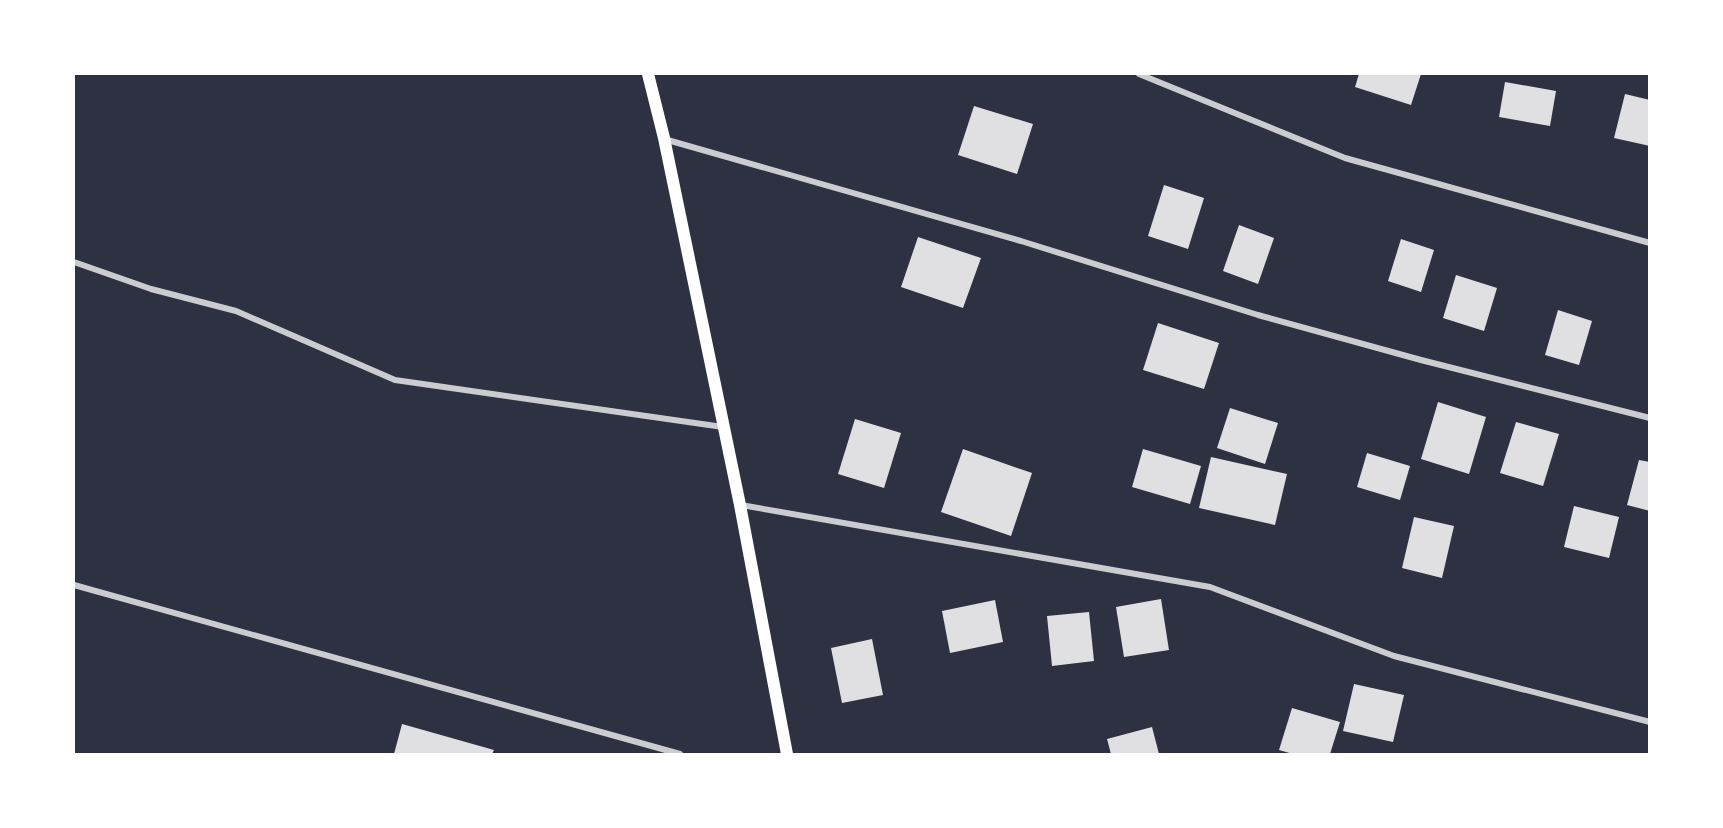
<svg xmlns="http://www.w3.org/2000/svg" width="1723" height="828" font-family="Spectral,serif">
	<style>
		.building { fill: #e0e0e3 }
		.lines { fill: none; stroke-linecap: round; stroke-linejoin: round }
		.minor { stroke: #caccd0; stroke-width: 6 }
		.secondary { stroke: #fff; stroke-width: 12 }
	</style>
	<rect width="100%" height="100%" fill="#2d3142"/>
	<g class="building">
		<polygon points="1359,74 1421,74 1411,105 1355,87"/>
		<polygon points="1505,82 1556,91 1550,126 1499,117"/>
		<polygon points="1625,94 1650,100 1650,146 1614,138"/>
		<polygon points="974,106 1033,124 1017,174 958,155"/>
		<polygon points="1164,185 1204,198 1188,249 1148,236"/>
		<polygon points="1239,225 1274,238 1258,284 1223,271"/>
		<polygon points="918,237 981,258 963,308 901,287"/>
		<polygon points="1401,239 1434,250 1421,292 1388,281"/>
		<polygon points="1456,275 1497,288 1484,331 1443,318"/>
		<polygon points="1558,310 1592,321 1579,365 1545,355"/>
		<polygon points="1158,323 1219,343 1204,389 1143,370"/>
		<polygon points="1438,402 1486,417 1469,474 1421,459"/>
		<polygon points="1230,408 1278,423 1265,464 1217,448"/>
		<polygon points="855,419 901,433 884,488 838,474"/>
		<polygon points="1516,422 1559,434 1543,486 1500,473"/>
		<polygon points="963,449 1032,473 1011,536 941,512"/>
		<polygon points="1143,449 1201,466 1190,504 1132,487"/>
		<polygon points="1367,453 1410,466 1400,500 1357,487"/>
		<polygon points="1211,457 1287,474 1275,525 1199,508"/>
		<polygon points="1639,460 1650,462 1650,511 1627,505"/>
		<polygon points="1574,506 1619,517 1609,558 1564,547"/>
		<polygon points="1414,517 1454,526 1442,578 1402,568"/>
		<polygon points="1161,599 1169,650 1124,657 1116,607"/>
		<polygon points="995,600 1003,642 950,653 942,611"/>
		<polygon points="1089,612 1094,661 1052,666 1047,616"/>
		<polygon points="872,639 883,695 842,703 831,648"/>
		<polygon points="1354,684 1404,695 1393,742 1343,731"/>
		<polygon points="1292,708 1340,722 1330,754 1293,754 1279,750"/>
		<polygon points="402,724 494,750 492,754 394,754"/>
		<polygon points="1152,727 1159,754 1111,754 1107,739"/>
	</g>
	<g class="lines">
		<g class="minor">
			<polyline points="1139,74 1345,158 1650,243"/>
			<polyline points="664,139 1021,241 1258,315 1421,360 1650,418"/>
			<polyline points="74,262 151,289 236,311 395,380 723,427"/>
			<polyline points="741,505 1210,587 1394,656 1650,722"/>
			<polyline points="74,585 680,754"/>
		</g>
		<polyline class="secondary" points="648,74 664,138 740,505 787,754"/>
	</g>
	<rect width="1723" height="828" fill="none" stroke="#ffffff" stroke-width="150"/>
</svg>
